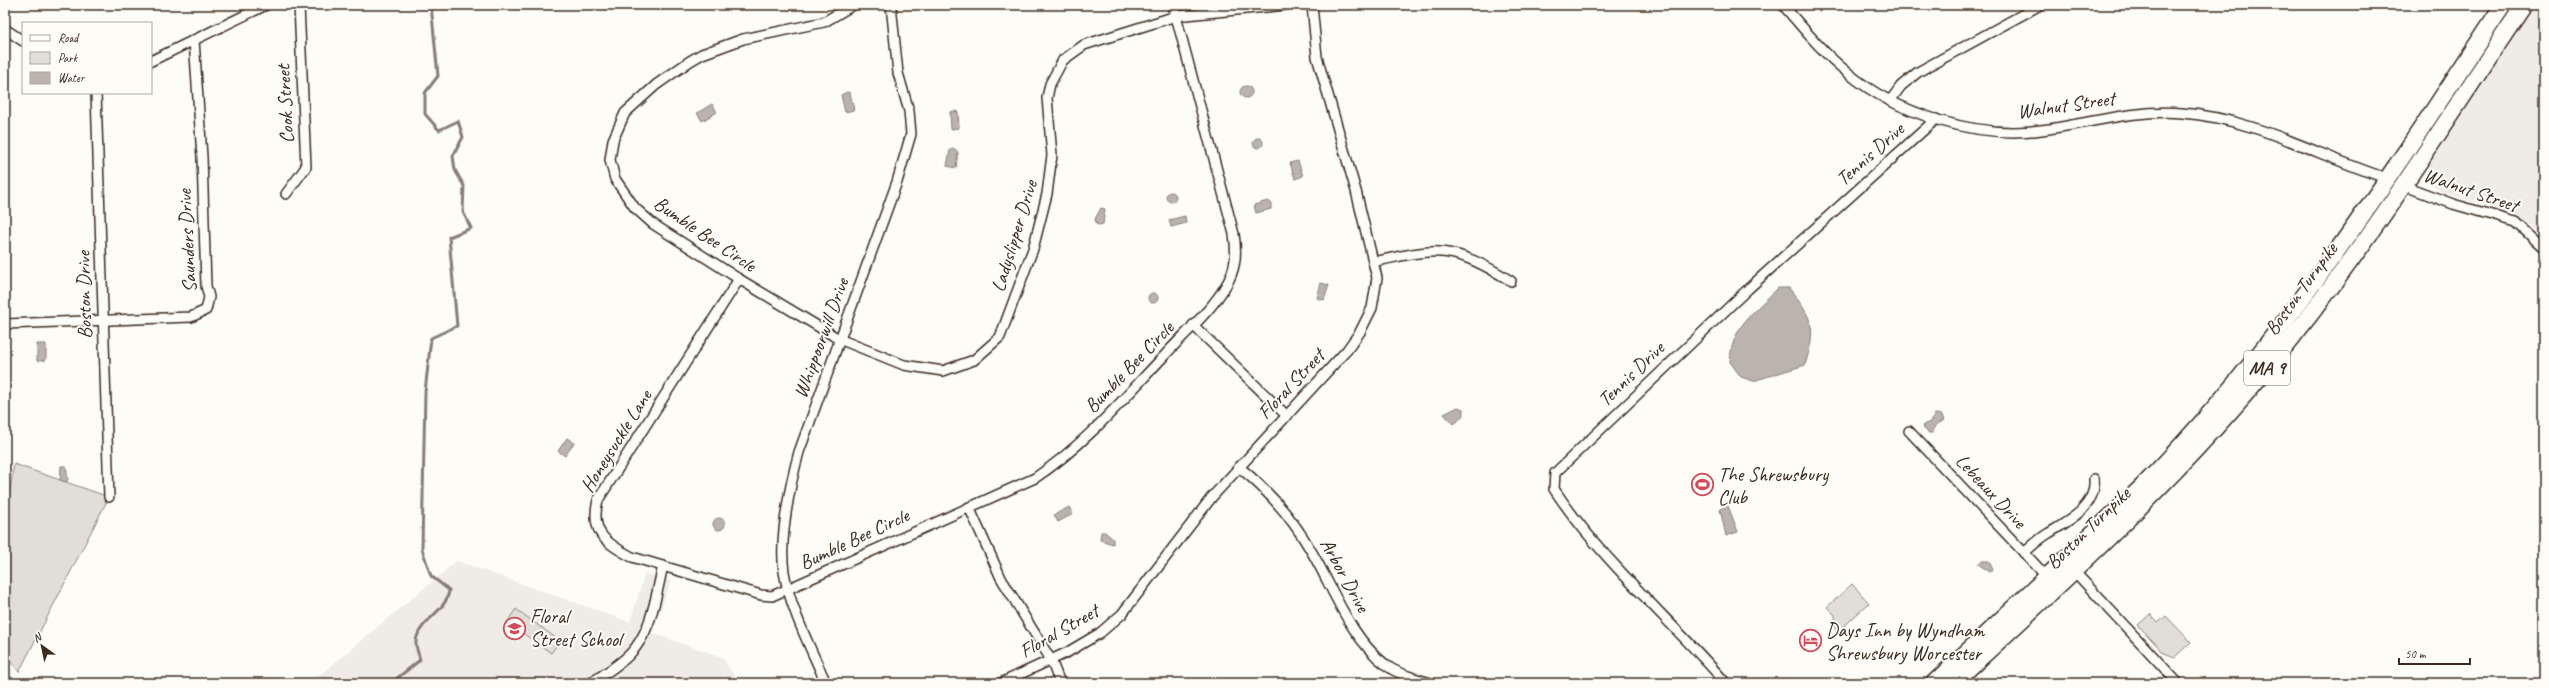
<svg xmlns="http://www.w3.org/2000/svg" width="2549" height="688" font-family="Caveat,sans-serif">
	<style>
		.built { fill: #efece7 }
		.green { fill: #e1ded7; stroke: #8e847a }
		.water { fill: #bbb4ad; stroke: #887d74 }
		.lines { fill: none; stroke-linecap: round; stroke-linejoin: round }
		.stream { stroke: #887d74; stroke-width: 3 }
		.street-casing { stroke: #3b2a1e; stroke-width: 12 }
		.highway-casing { stroke: #3b2a1e; stroke-width: 19 }
		.street { stroke: #fdfcf7; stroke-width: 9 }
		.highway { stroke: #fdfcf7; stroke-width: 16 }
		.labels { text-anchor: middle; dominant-baseline: central; stroke-width: 4; stroke-linejoin: round; paint-order: stroke }
		.shield { fill: #fdfcf7; stroke: #75695f; stroke-width: 1 }
		.shield-label { font-size: 19px; font-weight: bold; fill: #3b2a1e }
		.street-label { font-size: 20px; fill: #3b2a1e; stroke: #fdfcf7 }
		.poi-label { font-size: 20px; fill: #3b2a1e; stroke: #fdfcf7; text-anchor: start }
	</style>
	<rect width="100%" height="100%" fill="#fdfcf7"/>
	<filter id="ink" filterUnits="userSpaceOnUse"><feTurbulence type="fractalNoise" baseFrequency=".025" numOctaves="2"/><feDisplacementMap in="SourceGraphic" scale="8" xChannelSelector="R" yChannelSelector="G"/><feConvolveMatrix kernelMatrix="1 2 1 2 8 2 1 2 1" color-interpolation-filters="sRGB"/></filter>
	<g filter="url(#ink)">
		<g class="built">
			<polygon points="2532,5 2544,5 2544,234 2511,212 2441,192 2428,181 2429,165"/>
			<polygon points="457,561 630,622 645,573 671,581 652,633 722,657 739,683 310,683"/>
		</g>
		<g class="green">
			<polygon points="14,464 109,497 19,672 5,655 5,507 8,502"/>
			<polygon points="1852,584 1869,603 1836,634 1835,615 1827,607"/>
			<polygon points="516,609 560,641 551,653 507,622"/>
			<polygon points="2150,614 2158,623 2166,616 2191,642 2175,657 2164,653 2138,625"/>
		</g>
		<g class="water">
			<circle cx="1246" cy="92" r="6"/>
			<polygon points="847,92 850,93 854,110 845,112 841,95"/>
			<polygon points="712,104 717,112 702,121 697,113"/>
			<polygon points="955,111 958,112 959,128 951,129 950,112"/>
			<circle cx="1258" cy="143" r="5"/>
			<polygon points="953,149 958,152 956,168 947,166 950,150"/>
			<polygon points="1298,161 1303,176 1295,179 1290,163"/>
			<circle cx="1171" cy="197" r="5"/>
			<polygon points="1268,201 1271,203 1271,209 1256,213 1254,205"/>
			<polygon points="1101,208 1105,209 1103,224 1099,225 1096,224 1095,219"/>
			<polygon points="1185,216 1186,223 1171,227 1169,220"/>
			<polygon points="1321,283 1329,285 1324,300 1317,298"/>
			<path d="M1778,288H1789C1813,319 1817,327 1805,365L1753,381L1741,377L1730,362C1731,327 1754,312 1778,288Z"/>
			<circle cx="1153" cy="298" r="5"/>
			<polygon points="37,344 46,344 46,360 37,361"/>
			<polygon points="1458,407 1463,409 1464,414 1457,422 1453,424 1444,414"/>
			<polygon points="1935,414 1942,415 1944,420 1935,426 1933,433 1929,433 1924,429 1923,425 1930,422"/>
			<polygon points="567,438 574,443 565,456 558,451"/>
			<polygon points="61,466 66,466 68,480 66,482 60,480"/>
			<polygon points="1728,506 1738,532 1726,536 1720,509"/>
			<polygon points="1069,507 1073,514 1058,522 1054,515"/>
			<circle cx="719" cy="524" r="6"/>
			<polygon points="1101,532 1105,532 1113,539 1113,544 1100,540"/>
			<polygon points="1981,561 1989,561 1993,570 1990,572 1978,564"/>
		</g>
		<g class="lines">
			<path class="stream" d="M391,683L420,660C419,654 415,647 416,641C419,620 447,612 449,590L431,576L422,549L425,392L431,338L457,326L449,237L471,228L463,212L464,186L455,170L453,156L463,137L458,121L439,130L425,114V93L438,76L431,5"/>
			<defs>
				<g id="street">
					<polyline points="853,5 824,22 743,39 702,54 690,61 656,85 625,113 613,140 610,160 615,179 635,208 653,224 739,279 839,339 904,365 943,371 974,360 1000,337 1033,249 1047,194 1052,155 1047,98 1050,84 1063,60 1084,45 1176,16 1286,5"/>
					<path d="M1783,5C1803,28 1823,53 1847,72C1896,114 1977,139 2041,130C2088,124 2134,109 2182,113C2254,118 2318,156 2386,178"/>
					<polyline points="5,29 23,41"/>
					<polyline points="151,61 266,5"/>
					<polyline points="96,93 109,497"/>
					<polyline points="1890,101 1901,86 1918,72 2040,5"/>
					<polyline points="2402,185 2453,204 2516,222 2544,248"/>
					<polyline points="286,194 306,167 299,5"/>
					<path d="M1373,262C1439,247 1452,245 1511,281"/>
					<path d="M739,279L598,500C590,532 605,543 632,557L761,595L772,596L1035,478C1085,445 1124,398 1165,355C1185,333 1210,312 1225,287C1236,270 1237,254 1234,234L1173,5"/>
					<polyline points="5,324 191,317 206,310 209,297 206,286 202,157 194,40"/>
					<polyline points="1193,325 1286,415"/>
					<polyline points="1909,431 2047,577"/>
					<path d="M1239,467C1269,491 1291,516 1310,549C1333,587 1349,637 1386,665C1398,675 1416,678 1430,683"/>
					<polyline points="969,507 1001,578 1051,660 1060,683"/>
					<path d="M2024,553C2032,546 2040,538 2049,533C2069,521 2097,506 2094,479"/>
					<polyline points="2074,571 2178,683"/>
					<path d="M1724,681C1669,618 1600,559 1554,489L1555,473L1748,289L1936,119"/>
					<path d="M591,683C604,674 618,666 629,655C652,633 656,594 663,566"/>
					<path d="M826,683C811,649 790,608 784,572C779,538 790,485 799,452L897,182L911,134L909,111L898,73L891,5"/>
					<polyline points="1001,683 1068,652 1100,633 1122,614 1212,497 1347,350 1360,332 1372,308 1377,278 1356,191 1317,57 1312,5"/>
				</g>
				<g id="highway">
					<path d="M1934,683L2141,488C2283,344 2392,173 2503,5"/>
					<path d="M1953,683C2066,579 2180,476 2277,356C2368,246 2444,123 2524,5"/>
				</g>
			</defs>
			<use href="#street" class="street-casing"/>
			<use href="#highway" class="highway-casing"/>
			<use href="#street" class="street"/>
			<use href="#highway" class="highway"/>
		</g>
	</g>
	<defs>
		<symbol id="stadium-ring" viewBox="-11 -11 22 22"><circle r="9.5" fill="#fdfcf7" stroke="#d1495b" stroke-width="1.5"/><path d="M0-5a6.5 5 0 1 0 0 10a6.5 5 0 1 0 0-10ZM-3.5-1.8h7v3.6h-7Z" fill="#d1495b"/></symbol>
		<symbol id="school-ring" viewBox="-11 -11 22 22"><circle r="9.5" fill="#fdfcf7" stroke="#d1495b" stroke-width="1.5"/><path d="M0-5L7-2L0 1L-7-2ZM-4 1L0 2.5L4 1V4Q0 6-4 4Z" fill="#d1495b"/></symbol>
		<symbol id="hotel-ring" viewBox="-11 -11 22 22"><circle r="9.5" fill="#fdfcf7" stroke="#d1495b" stroke-width="1.5"/><path d="M-6-4.5h1.5V1H6V5H4.5V3h-9V5H-6ZM-4 0a1.8 1.8 0 1 1 3.6 0ZM.5 0V-2.5h3Q6-2.5 6 0Z" fill="#d1495b"/></symbol>
	</defs>
	<g fill-rule="evenodd">
		<use href="#stadium-ring" x="1690" y="472" width="25" height="25"/>
		<use href="#school-ring" x="502" y="616" width="25" height="25"/>
		<use href="#hotel-ring" x="1798" y="628" width="25" height="25"/>
	</g>
	<g class="labels">
		<rect class="shield" x="2244" y="351" width="46" height="34" rx="3"/>
		<g class="shield-label">
			<text x="2267" y="368">MA 9</text>
		</g>
		<g class="street-label">
			<text transform="translate(285 104) rotate(-93)">Cook Street</text>
			<text transform="translate(2066 105) rotate(-8)">Walnut Street</text>
			<text transform="translate(1870 154) rotate(-42)">Tennis Drive</text>
			<text transform="translate(2471 190) rotate(19)">Walnut Street</text>
			<text transform="translate(705 234) rotate(34)">Bumble Bee Circle</text>
			<text transform="translate(1014 236) rotate(-73)">Ladyslipper Drive</text>
			<text transform="translate(187 241) rotate(-93)">Saunders Drive</text>
			<text transform="translate(2301 289) rotate(-54)">Boston Turnpike</text>
			<text transform="translate(84 295) rotate(-91)">Boston Drive</text>
			<text transform="translate(821 338) rotate(-70)">Whippoorwill Drive</text>
			<text transform="translate(1129 367) rotate(-46)">Bumble Bee Circle</text>
			<text transform="translate(1631 374) rotate(-44)">Tennis Drive</text>
			<text transform="translate(1291 384) rotate(-47)">Floral Street</text>
			<text transform="translate(616 441) rotate(-58)">Honeysuckle Lane</text>
			<text transform="translate(1991 491) rotate(47)">Lebeaux Drive</text>
			<text transform="translate(2088 528) rotate(-44)">Boston Turnpike</text>
			<text transform="translate(854 539) rotate(-25)">Bumble Bee Circle</text>
			<text transform="translate(1345 575) rotate(61)">Arbor Drive</text>
			<text transform="translate(1059 631) rotate(-30)">Floral Street</text>
		</g>
		<g class="poi-label">
			<text x="1718" y="474">The Shrewsbury<tspan x="1718" dy="23">Club</tspan></text>
			<text x="530" y="616">Floral<tspan x="530" dy="23">Street School</tspan></text>
			<text x="1826" y="630">Days Inn by Wyndham<tspan x="1826" dy="23">Shrewsbury Worcester</tspan></text>
		</g>
	</g>
	<rect width="2549" height="688" fill="none" stroke="#fdfcf7" stroke-width="20"/>
	<rect x="10" y="10" width="2529" height="668" fill="none" stroke="#3b2a1e" stroke-width="1.5" filter="url(#ink)"/>
	<rect x="22" y="22" width="130" height="72" fill="#fdfcf7" stroke="#afa8a0"/>
	<rect x="30" y="35" width="20" height="6" fill="#fdfcf7" stroke="#afa8a0"/>
	<text x="58" y="42" font-size="12" fill="#3b2a1e">Road</text>
	<rect x="30" y="52" width="20" height="12" fill="#e1ded7" stroke="#afa8a0"/>
	<text x="58" y="62" font-size="12" fill="#3b2a1e">Park</text>
	<rect x="30" y="72" width="20" height="12" fill="#bbb4ad" stroke="#afa8a0"/>
	<text x="58" y="82" font-size="12" fill="#3b2a1e">Water</text>
	<g transform="translate(42 646) rotate(327)" stroke="#fdfcf7" stroke-width="3" paint-order="stroke">
	<path d="M0-3L7 15L0 10L-7 15Z" fill="#3b2a1e"/>
	<text y="-6" font-size="11" font-weight="bold" text-anchor="middle" fill="#3b2a1e">N</text>
	</g>
	<path d="M2399 658v6h71v-6" fill="none" stroke="#3b2a1e" stroke-width="2"/>
	<text x="2405" y="658" font-size="12" fill="#3b2a1e" stroke="#fdfcf7" stroke-width="3" paint-order="stroke">50 m</text>
</svg>
